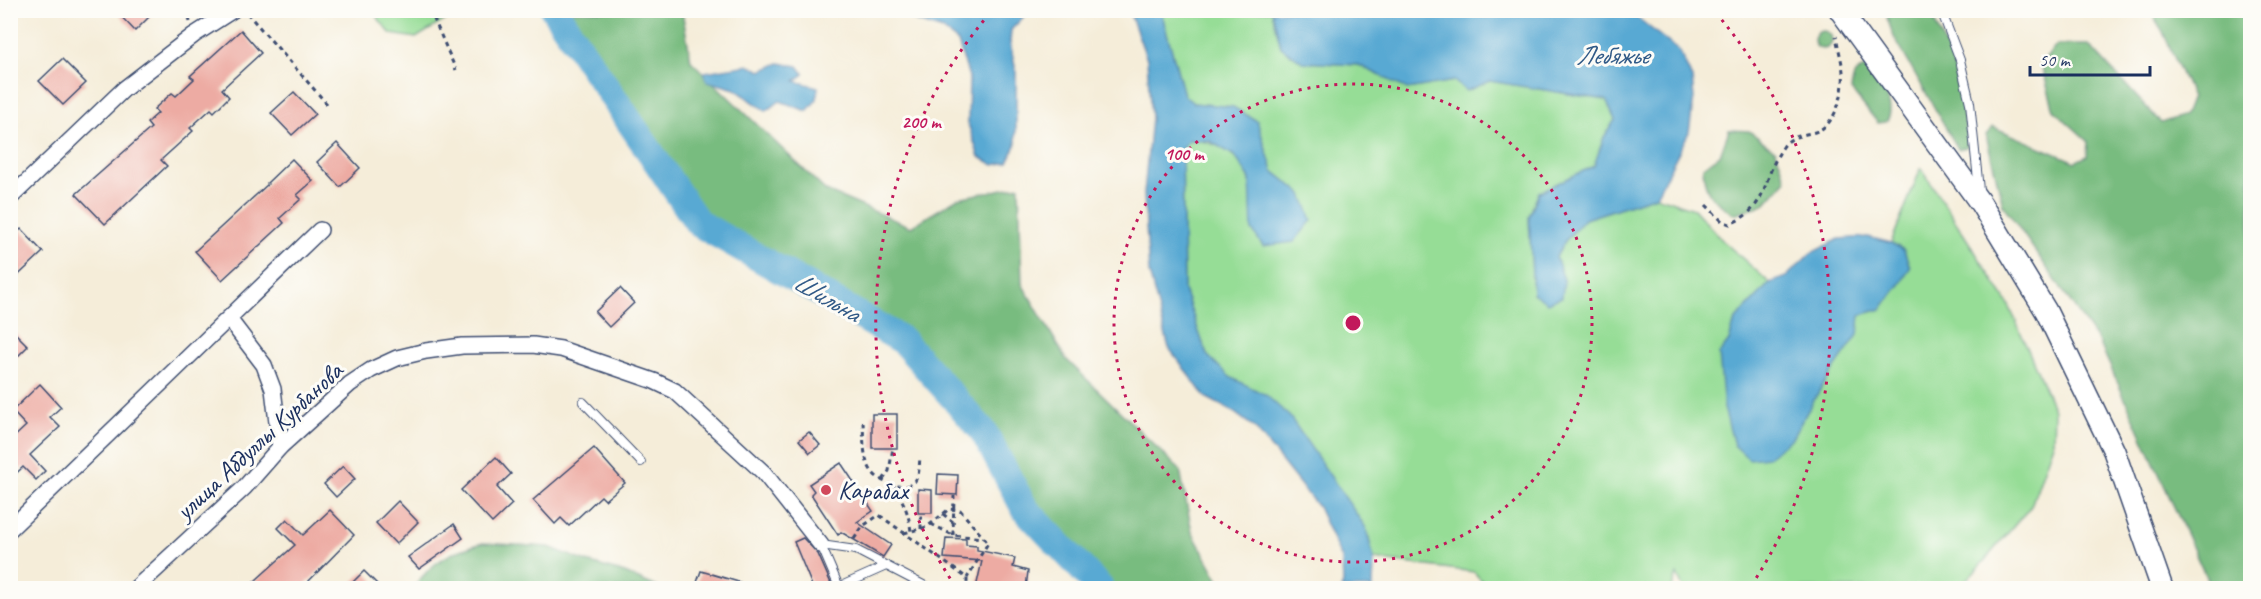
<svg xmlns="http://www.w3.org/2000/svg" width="2261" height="599" font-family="Caveat,sans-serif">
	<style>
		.green { fill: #96dd96; stroke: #58867a; stroke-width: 1.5 }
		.forest { fill: #78bc7f; stroke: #4a766e; stroke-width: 1.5 }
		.water { fill: #59a9d3; stroke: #3a6c98; stroke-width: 1.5 }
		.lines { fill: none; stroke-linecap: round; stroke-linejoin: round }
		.river { stroke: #59a9d3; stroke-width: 28 }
		.building { fill: #edaba3 }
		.lane-casing { stroke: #3c4c70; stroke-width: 10 }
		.street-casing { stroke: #3c4c70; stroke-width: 18 }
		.secondary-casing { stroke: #3c4c70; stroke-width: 24 }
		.path { stroke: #3c4c70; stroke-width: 3; stroke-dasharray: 4.5 4.5; stroke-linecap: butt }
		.lane { stroke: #fff; stroke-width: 8 }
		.street { stroke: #fff; stroke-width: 15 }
		.secondary { stroke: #fff; stroke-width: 21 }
		.ring { fill: none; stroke: #c2185b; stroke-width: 3; stroke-dasharray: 3 6 }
		.poi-dot { fill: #d1495b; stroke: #fdfcf7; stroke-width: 2 }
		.labels { text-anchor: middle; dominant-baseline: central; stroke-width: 6; stroke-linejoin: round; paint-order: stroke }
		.street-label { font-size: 26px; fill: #1b2f5e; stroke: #fdfcf7 }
		.poi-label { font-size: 26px; fill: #1b2f5e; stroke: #fdfcf7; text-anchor: start }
		.water-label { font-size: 27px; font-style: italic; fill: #315a87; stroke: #fdfcf7 }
		.centre { fill: #c2185b; stroke: #fdfcf7; stroke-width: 3 }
		.ring-label { font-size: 18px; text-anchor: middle; font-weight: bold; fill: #c2185b; stroke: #fdfcf7; stroke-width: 6; stroke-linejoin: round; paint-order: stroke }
	</style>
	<rect width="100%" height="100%" fill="#fdfcf7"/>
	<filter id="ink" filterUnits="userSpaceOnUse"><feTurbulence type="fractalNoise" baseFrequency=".0167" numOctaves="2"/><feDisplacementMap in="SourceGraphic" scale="12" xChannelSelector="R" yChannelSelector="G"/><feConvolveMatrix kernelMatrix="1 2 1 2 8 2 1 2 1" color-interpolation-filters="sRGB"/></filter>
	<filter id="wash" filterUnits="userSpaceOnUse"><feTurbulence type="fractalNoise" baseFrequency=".008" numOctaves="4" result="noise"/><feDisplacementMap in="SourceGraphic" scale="24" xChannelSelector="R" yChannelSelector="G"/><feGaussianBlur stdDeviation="1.35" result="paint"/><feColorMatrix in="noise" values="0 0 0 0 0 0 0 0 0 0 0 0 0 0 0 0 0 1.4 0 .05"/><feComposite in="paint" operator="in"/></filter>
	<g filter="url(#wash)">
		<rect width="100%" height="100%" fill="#f5edd9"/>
		<g class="green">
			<polygon points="372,11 460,11 416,38 391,34"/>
			<path d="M1161,11H1272L1281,47L1303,62L1359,65L1407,89L1454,81L1467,91L1490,81L1606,100L1615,120L1604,137L1594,166L1539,192L1529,216L1533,293L1564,280L1556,257L1565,241L1585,219L1656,196L1694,209L1723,241L1770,283L1735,320L1729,341L1719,354L1792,438L1860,315L1881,309L1901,283L1910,267L1904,250L1891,243L1921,168L2008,303L2054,410L2053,444L2031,506L1973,574L1955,588H1683L1677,574L1672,588H1488L1474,572L1374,559L1366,528L1266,395L1230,378L1207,355L1184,290L1182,148L1189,139C1215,142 1238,151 1249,178C1254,190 1252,217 1252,230L1302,194L1273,171L1257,121L1233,107L1193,103L1184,95Z"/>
		</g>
		<g class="forest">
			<polygon points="554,11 682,11 691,61 826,191 911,227 958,198 1019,186 1022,284 1066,359 1180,470 1192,532 1223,588 1100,588 1025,509 983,431 902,340 698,223"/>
			<polygon points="1890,11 1930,11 1953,64 1968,139 1967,147 1958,149 1894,37 1887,18"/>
			<polygon points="2150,11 2250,11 2250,588 2211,588 2100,344 2003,205 1986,135 1993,127 2075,162 2087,156 2088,141 2054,110 2041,64 2057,45 2089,45 2161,123 2185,115 2192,97 2162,30"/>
			<circle cx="1823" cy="40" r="9"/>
			<path d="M1866,68C1877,82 1899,104 1886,122L1878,123L1851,90C1853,78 1853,71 1866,68Z"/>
			<path d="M1729,130L1749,131L1776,151L1786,180L1765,204L1734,214C1712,200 1704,194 1703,167L1720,155Z"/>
			<path d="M483,543L549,547L587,562L625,573L659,588H413C434,560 449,552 483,543Z"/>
		</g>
		<g class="water">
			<polygon points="1432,10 1487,17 1500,10 1629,11 1679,51 1692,78 1694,98 1689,132 1656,196 1585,219 1565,241 1556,257 1564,280 1562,297 1547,303 1533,293 1529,217 1539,192 1594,166 1604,137 1615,120 1606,100 1490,81 1466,91 1454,81 1407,89 1359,65 1303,62 1281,47 1272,11"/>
			<polygon points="897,11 1029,11 1011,30 1010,43 1016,71 1016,145 1008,162 994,165 979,157 968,124 969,77 958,42 943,30 915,21"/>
			<polygon points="1129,11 1161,11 1184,95 1193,103 1233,107 1257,121 1273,171 1302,194 1312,220 1294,242 1263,246 1252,230 1250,179 1235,156 1210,141 1189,140 1182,148 1184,290 1207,355 1230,377 1266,395 1290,417 1366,528 1374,559 1373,588 1341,588 1343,583 1342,559 1318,507 1255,428 1232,411 1205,397 1169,348 1149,273 1144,194 1151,118 1147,59"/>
			<polygon points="779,63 798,66 804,74 795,81 818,87 817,99 807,111 780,101 766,111 735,89 707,81 704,72 749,65 761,71"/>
			<polygon points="1868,237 1891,243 1904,250 1910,268 1901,283 1881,309 1860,315 1858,335 1821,388 1792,438 1768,457 1749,459 1734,445 1724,408 1719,354 1729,341 1735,320 1770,283 1786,277 1811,253 1839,239"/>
		</g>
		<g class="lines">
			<polyline class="river" points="554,10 698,223 902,340 983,431 1025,509 1100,588"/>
		</g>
		<g id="blocks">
			<g class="building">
				<polygon points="115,10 156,10 135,31"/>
				<polygon points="241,30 261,53 222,89 229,97 214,112 211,109 190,128 193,131 161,160 167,166 105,224 76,194 151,128 147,123 158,113 154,109 172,93 176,96 194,79 190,76"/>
				<polygon points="62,59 86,83 63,105 39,81"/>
				<polygon points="294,92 315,114 292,135 271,113"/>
				<polygon points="337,143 360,168 340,187 317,162"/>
				<polygon points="292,159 313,181 297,195 301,199 280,218 284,223 222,280 195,251 268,184 267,183"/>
				<polygon points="21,229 43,252 10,283 10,239"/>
				<polygon points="620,288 634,303 609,327 595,312"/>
				<polygon points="10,328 28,346 17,357 10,351"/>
				<polygon points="40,384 61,407 50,417 60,427 30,455 45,471 36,480 23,467 10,479 10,441 26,426 12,411"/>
				<rect x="872" y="414" width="25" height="34"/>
				<polygon points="809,432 820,445 810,453 799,440"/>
				<polygon points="594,448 625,483 605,500 601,496 569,526 561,518 555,524 533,500"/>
				<polygon points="496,457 511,474 497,487 512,504 492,523 461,490"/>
				<polygon points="841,463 873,511 857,522 891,545 883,557 841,532 838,535 811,494 814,491 809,484"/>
				<polygon points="343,466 355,479 336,497 324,484"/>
				<polygon points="938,474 958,475 957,495 937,494"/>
				<polygon points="918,489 932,490 932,513 918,513"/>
				<polygon points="398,501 418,522 396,544 376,523"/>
				<polygon points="330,510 354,535 302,588 247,588 295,545 278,528 287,519 303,535"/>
				<polygon points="454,524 463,538 419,569 408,557"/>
				<polygon points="803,538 818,554 833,588 813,588 794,542"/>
				<polygon points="946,538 966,539 966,545 977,546 977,550 1015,558 1013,567 1028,571 1026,588 976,588 982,561 944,558"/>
				<polygon points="364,571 381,588 360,588 353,582"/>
				<polygon points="701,571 749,585 748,588 695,588"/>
			</g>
		</g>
	</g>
	<g filter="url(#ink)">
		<use href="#blocks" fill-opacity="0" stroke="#3c4c70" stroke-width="1.5"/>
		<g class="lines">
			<defs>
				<g id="lane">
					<polyline points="1941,10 1960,60 1970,103 1979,190"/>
					<polyline points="583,402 641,462"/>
					<polyline points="821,545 856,550 929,588"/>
					<polyline points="821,545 839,587 886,566"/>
				</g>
				<g id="street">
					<polyline points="10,198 124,89 194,35 233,10"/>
					<polyline points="229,319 264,365 273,389 280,447"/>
					<polyline points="10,529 320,230"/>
					<polyline points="136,588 244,488 280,447 350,384 371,370 397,358 426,351 462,346 533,345 561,349 654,381 675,391 764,473 821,545"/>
				</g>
				<polyline id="secondary" points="1840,10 1981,204 2046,311 2114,451 2162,588"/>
			</defs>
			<use href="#lane" class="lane-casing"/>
			<use href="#street" class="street-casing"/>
			<use href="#secondary" class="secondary-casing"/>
			<g class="path">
				<polyline points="187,10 190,22"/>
				<polyline points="430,10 456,70"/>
				<polyline points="247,13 327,104"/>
				<path d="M1706,205L1722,221L1730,224C1770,207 1761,179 1783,147C1790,136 1804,135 1815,132C1836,126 1845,91 1843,72C1842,60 1838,48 1836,36"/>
				<path d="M863,422C864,439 862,459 873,473C881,483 906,493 915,481C920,474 919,465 920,457"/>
				<polyline points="883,480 889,471 893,448"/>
				<path d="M893,485C903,500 909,513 911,532"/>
				<polyline points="943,514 953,522"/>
				<polyline points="931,524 953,535 983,538"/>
				<polyline points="921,529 921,513"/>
				<polyline points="904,533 927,527 949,509 960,510 988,543 967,578"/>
				<polyline points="953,535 954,496"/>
				<polyline points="854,539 863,526 879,515 967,578 967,588"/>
			</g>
			<use href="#lane" class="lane"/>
			<use href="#street" class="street"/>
			<use href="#secondary" class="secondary"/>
		</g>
	</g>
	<g class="ring">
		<circle cx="1353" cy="323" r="239"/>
		<path d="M955 586A477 477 0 0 1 990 13M1716 13A477 477 0 0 1 1751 586"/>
	</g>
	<circle class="poi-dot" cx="826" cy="490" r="6"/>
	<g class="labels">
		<g class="street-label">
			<text transform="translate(259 441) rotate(-43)">улица Абдуллы Курбанова</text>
		</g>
		<g class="poi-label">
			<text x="838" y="490">Карабах</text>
		</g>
		<g class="water-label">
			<text x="1612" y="55">Лебяжье</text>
			<text transform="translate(827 297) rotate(30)">Шильна</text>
		</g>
	</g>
	<circle cx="1353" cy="323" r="9" class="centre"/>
	<g class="ring-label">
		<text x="921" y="128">200 m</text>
		<text x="1184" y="160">100 m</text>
	</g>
	<rect width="2261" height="599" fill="none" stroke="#fdfcf7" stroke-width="36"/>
	<path d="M2030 66v9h120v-9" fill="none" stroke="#1b2f5e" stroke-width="3"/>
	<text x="2039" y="66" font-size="18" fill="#1b2f5e" stroke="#fdfcf7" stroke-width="4.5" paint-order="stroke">50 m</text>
</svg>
